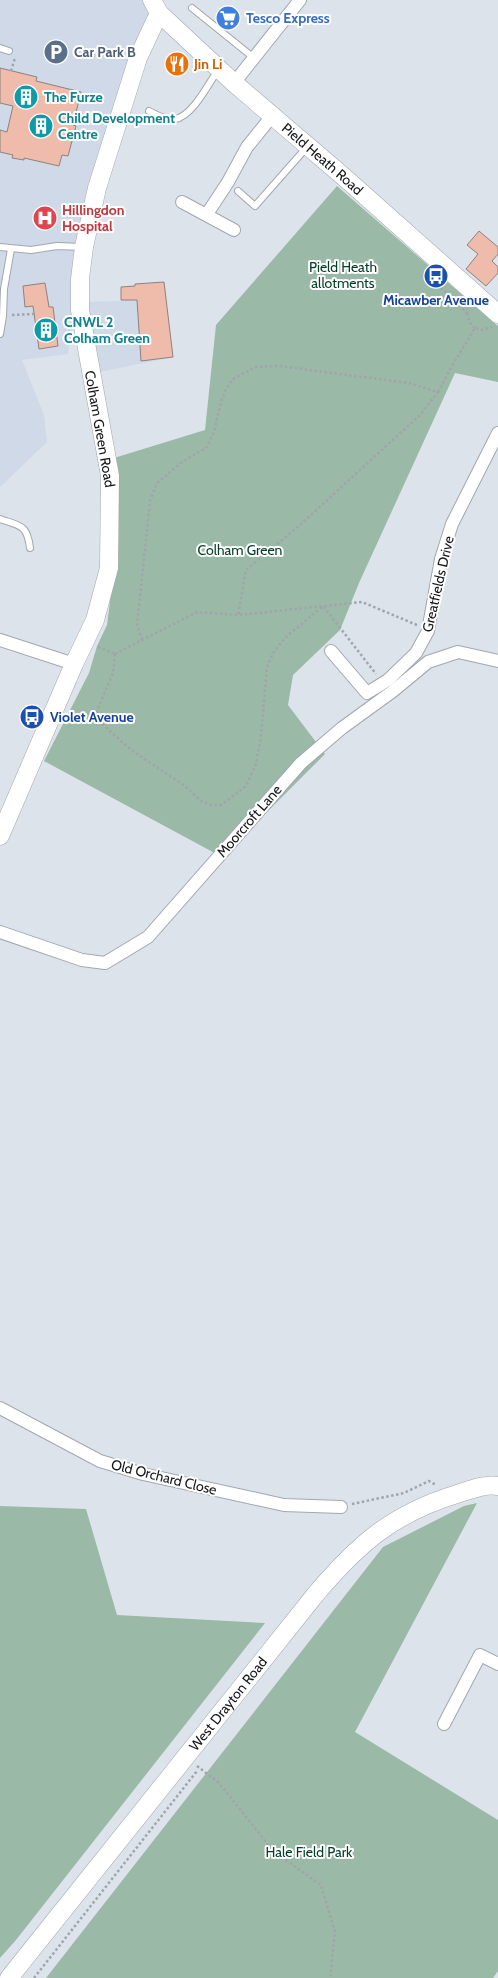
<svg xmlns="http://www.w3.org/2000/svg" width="498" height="1978" font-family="Cabin,sans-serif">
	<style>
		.built { fill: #cfd9e7 }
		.green { fill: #9bb9a7 }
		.building { fill: #efbbaa; stroke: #8c837f }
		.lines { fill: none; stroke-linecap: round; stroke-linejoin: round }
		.lane-casing { stroke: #a2a7af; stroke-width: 8 }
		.street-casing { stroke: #a2a7af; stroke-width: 14 }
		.secondary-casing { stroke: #a2a7af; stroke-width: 19 }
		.path { stroke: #a0a5ab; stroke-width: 2.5; stroke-dasharray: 2.5 2.5; stroke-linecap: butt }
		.lane { stroke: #fff; stroke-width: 6 }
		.street { stroke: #fff; stroke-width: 12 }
		.secondary { stroke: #fff; stroke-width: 18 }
		.labels { text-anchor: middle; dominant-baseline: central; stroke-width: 4; stroke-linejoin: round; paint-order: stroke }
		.shop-label { font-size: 14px; font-weight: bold; fill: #366cbe; stroke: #fff; text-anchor: start }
		.service-label { font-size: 14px; font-weight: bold; fill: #4e5e75; stroke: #fff; text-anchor: start }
		.food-label { font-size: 14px; font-weight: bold; fill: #c56008; stroke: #fff; text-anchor: start }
		.culture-label { font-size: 14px; font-weight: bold; fill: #0d838f; stroke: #fff; text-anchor: start }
		.street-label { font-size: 14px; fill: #141619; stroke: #fff }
		.health-label { font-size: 14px; font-weight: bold; fill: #be3a42; stroke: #fff; text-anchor: start }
		.park-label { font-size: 14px; fill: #034126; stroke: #fff }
		.transit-label { font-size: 14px; font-weight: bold; fill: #164399; stroke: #fff }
	</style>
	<rect width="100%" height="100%" fill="#dde3eb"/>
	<g class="built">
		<polygon points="0,0 152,0 159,13 84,247 68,354 22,360 44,415 47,442 0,487"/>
		<polygon points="164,282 173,357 95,373 82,302 121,301 121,287 135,286 135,284"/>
	</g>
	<g class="green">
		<polygon points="337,186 498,326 498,382 455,373 359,583 340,630 293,675 288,705 325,754 222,857 44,761 89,673 97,646 107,625 117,547 114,458 205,430 216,325"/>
		<polygon points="477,1503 355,1732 498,1820 498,1971 493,1978 46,1978 383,1547 464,1506"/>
		<polygon points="0,1506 86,1509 117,1615 265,1623 16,1940 0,1958"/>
	</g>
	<g class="building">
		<polygon points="0,68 37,77 36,81 81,92 73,125 76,126 68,156 62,155 59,166 24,158 24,160 12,158 13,155 0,152 0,130 7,132 13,106 0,103"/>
		<polygon points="479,231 498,247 498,254 492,261 498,267 498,273 486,286 466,269 478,254 467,245"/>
		<polygon points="164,282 173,357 141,361 137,300 121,300 121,287 135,286 135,284"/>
		<polygon points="45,283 49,307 53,307 58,346 39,349 33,306 25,307 23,286"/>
	</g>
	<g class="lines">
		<defs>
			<g id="lane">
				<polyline points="192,8 254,58"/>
				<polyline points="0,48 9,51"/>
				<path d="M149,111C157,115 165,120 175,119C192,117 209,83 218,70"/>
				<polyline points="238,191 255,206 307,147"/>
				<polyline points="0,247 31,250 57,246 83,247"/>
				<polyline points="0,334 3,316 4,289 11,249"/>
				<path d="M0,519C20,526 27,524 30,548"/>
			</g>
			<g id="street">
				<polyline points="234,83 300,0"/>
				<polyline points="182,202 234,230"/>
				<polyline points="207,214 228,182 247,147 272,116"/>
				<polyline points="0,640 74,664"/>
				<polyline points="331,651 367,693 388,680 416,653 428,631 441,559 452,524 498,433"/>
				<polyline points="0,932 82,960 105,963 148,937 301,763 342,728 393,691 428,662 458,652 498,661"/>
				<polyline points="0,1408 100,1461 143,1474 284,1505 341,1507"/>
				<polyline points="444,1724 480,1655 498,1664"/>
			</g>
			<g id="secondary">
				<path id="s1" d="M152,0L159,13L234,83L344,177L498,314"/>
				<polyline points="0,836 74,664 95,620 109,568 110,476 80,310 80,279 84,247 97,188 138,58 159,13"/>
				<path id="s2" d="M9,1978L315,1595C358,1544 392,1514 457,1494C470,1490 484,1484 498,1486"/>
			</g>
		</defs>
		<use href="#lane" class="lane-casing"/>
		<use href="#street" class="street-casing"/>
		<use href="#secondary" class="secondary-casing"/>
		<g class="path">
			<polyline points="11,71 15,58"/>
			<polyline points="434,277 432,279 467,313"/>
			<polyline points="467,313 470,323 475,328"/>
			<polyline points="12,315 34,314"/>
			<polyline points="438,392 452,366 475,328 482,330 492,327"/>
			<polyline points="142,640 137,625 150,501 157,483 182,462 206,448 214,432 221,402 226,389 233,379 255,367 279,366 409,383 438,392 420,415 300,525 246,570 238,615"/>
			<polyline points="98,647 115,654"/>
			<polyline points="115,654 197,612 238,615 362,602 417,625"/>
			<polyline points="115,654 113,673 97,711 98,720 131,750 185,786 201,801 210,805 221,805 246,786 256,764 261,737 267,667 273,653 285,638 323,606 376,674"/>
			<polyline points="352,1504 404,1493 429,1481 436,1485"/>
			<polyline points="197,1766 219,1783 274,1852 321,1885 335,1932 330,1978"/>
			<polyline points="34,1978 197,1771"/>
		</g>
		<use href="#lane" class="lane"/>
		<use href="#street" class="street"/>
		<use href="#secondary" class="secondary"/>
	</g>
	<defs>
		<symbol id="supermarket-disc" viewBox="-11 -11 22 22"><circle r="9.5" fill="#3f7fe0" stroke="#fff"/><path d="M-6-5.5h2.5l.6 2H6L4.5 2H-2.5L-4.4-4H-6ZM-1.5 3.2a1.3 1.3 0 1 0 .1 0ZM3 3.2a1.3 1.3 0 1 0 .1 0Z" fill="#fff"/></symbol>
		<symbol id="parking-disc" viewBox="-11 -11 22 22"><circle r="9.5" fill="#5c6f8a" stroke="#fff"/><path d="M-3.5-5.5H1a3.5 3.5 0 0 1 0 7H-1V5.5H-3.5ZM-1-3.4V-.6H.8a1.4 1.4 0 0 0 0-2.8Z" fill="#fff"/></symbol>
		<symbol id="restaurant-disc" viewBox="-11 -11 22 22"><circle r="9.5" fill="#e8710a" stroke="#fff"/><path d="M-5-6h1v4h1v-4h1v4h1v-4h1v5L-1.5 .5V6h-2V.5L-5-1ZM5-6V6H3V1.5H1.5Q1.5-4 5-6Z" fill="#fff"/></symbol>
		<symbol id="building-disc" viewBox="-11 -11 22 22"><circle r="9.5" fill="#0f9aa8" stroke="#fff"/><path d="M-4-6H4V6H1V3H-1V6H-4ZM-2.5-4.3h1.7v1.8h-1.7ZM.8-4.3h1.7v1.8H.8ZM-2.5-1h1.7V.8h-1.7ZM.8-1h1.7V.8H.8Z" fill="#fff"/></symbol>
		<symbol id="hospital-disc" viewBox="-11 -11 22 22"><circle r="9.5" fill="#e0444e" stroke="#fff"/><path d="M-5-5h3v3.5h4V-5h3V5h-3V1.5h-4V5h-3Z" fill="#fff"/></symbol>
		<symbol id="bus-disc" viewBox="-11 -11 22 22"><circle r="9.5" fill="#1a4fb4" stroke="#fff"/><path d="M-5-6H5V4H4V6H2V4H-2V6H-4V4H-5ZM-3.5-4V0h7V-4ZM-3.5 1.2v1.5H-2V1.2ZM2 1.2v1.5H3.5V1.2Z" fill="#fff"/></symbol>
	</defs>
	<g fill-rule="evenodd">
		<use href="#supermarket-disc" x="214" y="4" width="28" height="28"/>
		<use href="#parking-disc" x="42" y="38" width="28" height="28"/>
		<use href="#restaurant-disc" x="163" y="50" width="28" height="28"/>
		<use href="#building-disc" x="12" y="83" width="28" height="28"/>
		<use href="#building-disc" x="27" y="112" width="28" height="28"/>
		<use href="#hospital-disc" x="31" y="204" width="28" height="28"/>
		<use href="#bus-disc" x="422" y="262" width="28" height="28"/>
		<use href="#building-disc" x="32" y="316" width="28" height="28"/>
		<use href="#bus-disc" x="18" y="703" width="28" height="28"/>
	</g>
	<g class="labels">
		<g class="shop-label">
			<text x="246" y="18">Tesco Express</text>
		</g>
		<g class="service-label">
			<text x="74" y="52">Car Park B</text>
		</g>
		<g class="food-label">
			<text x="194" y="64">Jin Li</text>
		</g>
		<g class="culture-label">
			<text x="44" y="97">The Furze</text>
			<text x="58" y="118">Child Development<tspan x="58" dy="16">Centre</tspan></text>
			<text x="64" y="322">CNWL 2<tspan x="64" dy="16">Colham Green</tspan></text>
		</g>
		<g class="street-label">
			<text stroke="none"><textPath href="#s1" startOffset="234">Pield Heath Road</textPath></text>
			<text transform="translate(100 429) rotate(80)">Colham Green Road</text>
			<text transform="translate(438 584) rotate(-77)">Greatfields Drive</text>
			<text transform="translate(249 821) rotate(-49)">Moorcroft Lane</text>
			<text transform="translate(164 1477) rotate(14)">Old Orchard Close</text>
			<text stroke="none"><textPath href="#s2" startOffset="351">West Drayton Road</textPath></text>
		</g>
		<g class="health-label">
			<text x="62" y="210">Hillingdon<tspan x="62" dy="16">Hospital</tspan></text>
		</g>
		<g class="park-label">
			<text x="343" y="267">Pield Heath<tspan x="343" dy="16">allotments</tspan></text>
			<text x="240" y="550">Colham Green</text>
			<text x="309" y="1852">Hale Field Park</text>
		</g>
		<g class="transit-label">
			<text x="436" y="300">Micawber Avenue</text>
			<text x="50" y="717" text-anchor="start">Violet Avenue</text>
		</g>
	</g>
</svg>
